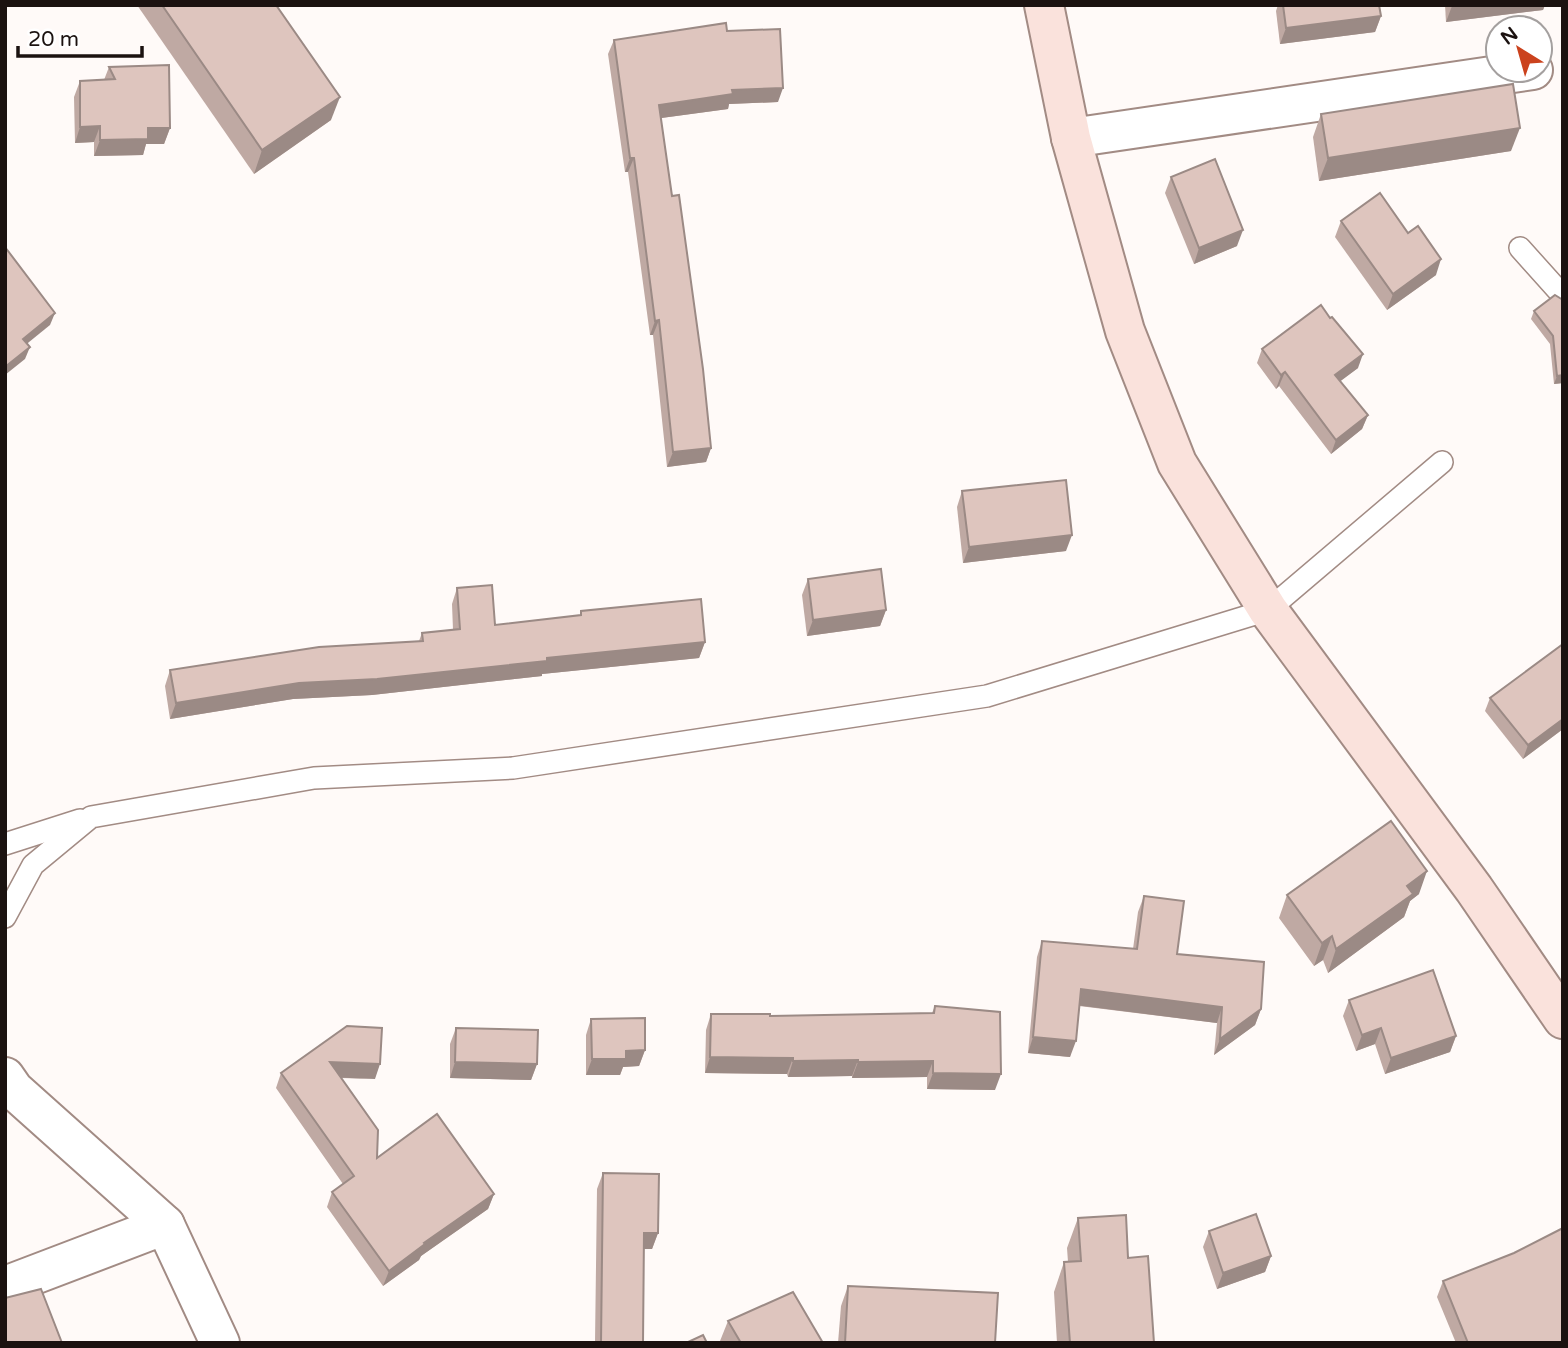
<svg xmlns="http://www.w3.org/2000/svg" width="1568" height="1348" font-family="'Varela Round',sans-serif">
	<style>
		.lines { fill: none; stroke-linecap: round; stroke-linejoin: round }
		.lane-casing { stroke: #a28b84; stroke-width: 24 }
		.street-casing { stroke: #a28b84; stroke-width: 42 }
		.secondary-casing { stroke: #a28b84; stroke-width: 42 }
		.lane { stroke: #fff; stroke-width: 21 }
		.street { stroke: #fff; stroke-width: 38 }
		.secondary { stroke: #fae2dc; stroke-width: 38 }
		.wall { fill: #bfa9a3 }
		.shaded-wall { fill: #9b8a85 }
		.building { fill: #dec5be; stroke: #9b8a85; stroke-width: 2 }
	</style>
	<rect width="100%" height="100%" fill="#fffaf8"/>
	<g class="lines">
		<defs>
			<g id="lane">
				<polyline points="1520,248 1563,296"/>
				<polyline points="5,844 80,820"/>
				<polyline points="5,917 33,865 91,817 314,778 513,768 987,696 1268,610 1442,462"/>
			</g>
			<g id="street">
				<polyline points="1071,138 1533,70"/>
				<polyline points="5,1077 14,1090 165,1225 220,1343"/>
				<polyline points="5,1286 165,1225"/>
			</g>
			<polyline id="secondary" points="1044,5 1071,138 1125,331 1177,463 1268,610 1474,889 1563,1019"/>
		</defs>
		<use href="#lane" class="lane-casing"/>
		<use href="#street" class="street-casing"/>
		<use href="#secondary" class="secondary-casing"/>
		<use href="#lane" class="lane"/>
		<use href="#street" class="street"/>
		<use href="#secondary" class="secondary"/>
	</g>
	<g class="wall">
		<polygon points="137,5 276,5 331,120 254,174"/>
		<polygon points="1278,5 1379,5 1381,16 1375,32 1280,44 1276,11"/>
		<polygon points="1445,5 1545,5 1543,10 1446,22"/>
		<polygon points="727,31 778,102 729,104 728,109 661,118 672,196 711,448 706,462 667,467 653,335 650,335 628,172 625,172 608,54 614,40"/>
		<polygon points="109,67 170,128 164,144 146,144 143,155 94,156 94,142 75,143 74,97 80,81 104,80"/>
		<polygon points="1321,114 1511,151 1319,181 1313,137"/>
		<polygon points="1171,177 1237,246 1194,264 1165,193"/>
		<polygon points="1341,221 1436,275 1387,310 1335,237"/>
		<polygon points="1555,295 1563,383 1554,384 1550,344 1531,319 1534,311"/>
		<polygon points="1262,349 1358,368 1340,381 1368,415 1362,429 1331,454 1279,386 1276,389 1257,363"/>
		<polygon points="962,491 1066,551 963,563 957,507"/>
		<polygon points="808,579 886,610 880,626 807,636 802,595"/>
		<polygon points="457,588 495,625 580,615 581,611 705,642 699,658 542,674 542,676 372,695 293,699 170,719 165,686 170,670 419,641 422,633 453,630 452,604"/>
		<polygon points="1563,644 1563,729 1523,759 1485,711 1490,698"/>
		<polygon points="1419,894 1410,901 1404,917 1328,973 1323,960 1314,966 1279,918 1287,895"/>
		<polygon points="1144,896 1177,954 1261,1009 1255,1025 1214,1055 1217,1023 1079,1006 1070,1057 1028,1053 1037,957 1042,941 1133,949 1138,912"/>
		<polygon points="1349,1000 1456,1036 1450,1052 1385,1074 1375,1044 1356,1051 1343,1016"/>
		<polygon points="935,1006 995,1090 927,1089 927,1077 852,1078 852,1076 788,1077 787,1074 705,1073 706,1030 711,1014 770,1016 932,1013"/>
		<polygon points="591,1019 645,1050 639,1066 623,1067 620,1075 586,1075 586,1035"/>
		<polygon points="456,1028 537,1064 531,1080 450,1078 450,1044"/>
		<polygon points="281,1073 375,1079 341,1078 377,1158 494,1194 488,1209 421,1256 419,1260 383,1286 327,1207 332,1192 343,1184 276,1088"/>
		<polygon points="603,1173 658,1233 652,1249 644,1249 643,1343 595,1343 597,1189"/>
		<polygon points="1078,1218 1128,1258 1154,1343 1057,1343 1054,1292 1064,1262 1068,1262 1067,1248"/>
		<polygon points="1209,1231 1271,1256 1265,1272 1217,1289 1203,1247"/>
		<polygon points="1514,1253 1563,1343 1456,1343 1437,1297 1443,1281"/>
		<polygon points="848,1286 995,1343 838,1343 841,1306"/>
		<polygon points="728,1321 823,1343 721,1343 720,1341"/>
	</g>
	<g class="shaded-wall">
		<polygon points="1459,5 1545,5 1543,10 1446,22 1452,6"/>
		<polygon points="1381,16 1375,32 1280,44 1286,28"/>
		<polygon points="783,88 778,102 729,104 728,109 654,119 659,105 732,90"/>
		<polygon points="340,97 331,120 254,174 262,150"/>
		<polygon points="100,126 94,142 75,143 80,127"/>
		<polygon points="148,128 170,128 164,144 146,144 143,155 94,156 100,140"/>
		<polygon points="1520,128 1511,151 1319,181 1328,158"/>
		<polygon points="630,158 634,158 628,172 625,172"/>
		<polygon points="1243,230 1237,246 1194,264 1199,248"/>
		<polygon points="1441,259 1436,275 1387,310 1393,294"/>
		<polygon points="55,313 50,325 18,351 23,339"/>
		<polygon points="659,320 653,335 650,335 655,321"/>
		<polygon points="30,347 25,359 5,375 5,367"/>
		<polygon points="1363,354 1358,368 1330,389 1335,375"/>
		<polygon points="1285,372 1279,386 1276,389 1281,375"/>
		<polygon points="1563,375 1563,383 1554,384 1557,376"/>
		<polygon points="1368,415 1362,429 1331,454 1336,440"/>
		<polygon points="711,448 706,462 667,467 673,452"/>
		<polygon points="1072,535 1066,551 963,563 969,547"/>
		<polygon points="886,610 880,626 807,636 813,620"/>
		<polygon points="705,642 699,658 542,674 542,676 372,695 293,699 170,719 176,703 299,683"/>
		<polygon points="1563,719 1563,729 1523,759 1528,745"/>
		<polygon points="1427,871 1419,894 1410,901 1404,917 1328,973 1336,949 1407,886"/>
		<polygon points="1332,936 1323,960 1314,966 1322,943"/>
		<polygon points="1081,989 1222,1007 1217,1023 1075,1005"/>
		<polygon points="1261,1009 1255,1025 1214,1055 1220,1039"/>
		<polygon points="1381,1028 1375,1044 1356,1051 1362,1035"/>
		<polygon points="1456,1036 1450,1052 1385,1074 1391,1058"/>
		<polygon points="1033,1037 1076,1041 1070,1057 1028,1053"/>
		<polygon points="645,1050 639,1066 623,1067 620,1075 586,1075 592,1059 626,1051"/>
		<polygon points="710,1057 793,1058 787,1074 705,1073"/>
		<polygon points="858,1060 852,1076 788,1077 793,1061"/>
		<polygon points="933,1061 927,1077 852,1078 858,1062"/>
		<polygon points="330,1062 380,1064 375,1079 324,1077"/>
		<polygon points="455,1062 537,1064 531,1080 450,1078"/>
		<polygon points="933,1073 1001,1074 995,1090 927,1089"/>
		<polygon points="494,1194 488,1209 421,1256 419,1260 383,1286 389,1271 424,1243"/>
		<polygon points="644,1233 658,1233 652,1249 638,1249"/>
		<polygon points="1271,1256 1265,1272 1217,1289 1223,1273"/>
	</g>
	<g class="building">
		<polygon points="162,5 276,5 340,97 262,150"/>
		<polygon points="1283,5 1379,5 1381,16 1286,28"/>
		<polygon points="726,23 727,31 780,29 783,88 732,90 733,94 659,105 672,196 679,195 703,369 711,448 673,452 659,320 655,321 634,158 630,158 614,40"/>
		<polygon points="169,65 170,128 148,128 148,139 100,140 100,126 80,127 80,81 115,79 109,67"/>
		<polygon points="1513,84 1520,128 1328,158 1321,114"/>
		<polygon points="1215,159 1243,230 1199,248 1171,177"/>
		<polygon points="1380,193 1408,233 1418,226 1441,259 1393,294 1341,221"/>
		<polygon points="5,247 55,313 23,339 30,347 5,367"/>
		<polygon points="1555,295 1563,300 1563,375 1557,376 1553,336 1534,311"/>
		<polygon points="1321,305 1330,318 1332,317 1363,354 1335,375 1368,415 1336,440 1285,372 1281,375 1262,349"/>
		<polygon points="1066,480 1072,535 969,547 962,491"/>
		<polygon points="881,569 886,610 813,620 808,579"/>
		<polygon points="492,585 495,625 581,615 581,611 701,599 705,642 547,658 547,661 377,679 299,683 176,703 170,670 319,647 423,641 422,633 460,629 457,588"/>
		<polygon points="1563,644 1563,719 1528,745 1490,698"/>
		<polygon points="1391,821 1427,871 1407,886 1413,894 1336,949 1332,936 1322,943 1287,895"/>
		<polygon points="1144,896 1184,901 1177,954 1264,962 1261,1009 1220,1039 1222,1007 1081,989 1076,1041 1033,1037 1042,941 1137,949"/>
		<polygon points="1433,970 1456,1036 1391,1058 1381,1028 1362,1035 1349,1000"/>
		<polygon points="935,1006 1000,1012 1001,1074 933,1073 933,1061 858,1062 858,1060 793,1061 793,1058 710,1057 711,1014 770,1014 770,1016 934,1013"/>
		<polygon points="645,1018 645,1050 626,1051 626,1059 592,1059 591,1019"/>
		<polygon points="347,1026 382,1028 380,1064 330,1062 378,1130 377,1158 437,1114 494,1194 424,1243 425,1244 389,1271 332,1192 354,1176 281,1073"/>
		<polygon points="456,1028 538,1030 537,1064 455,1062"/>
		<polygon points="603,1173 659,1174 658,1233 644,1233 643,1343 601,1343"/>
		<polygon points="1256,1214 1271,1256 1223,1273 1209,1231"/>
		<polygon points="1126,1215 1128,1258 1148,1256 1154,1343 1070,1343 1064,1262 1081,1261 1078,1218"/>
		<polygon points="1563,1228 1563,1343 1468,1343 1443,1281 1514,1253"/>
		<polygon points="848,1286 998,1293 995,1343 845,1343"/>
		<polygon points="41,1289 62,1343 5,1343 5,1298"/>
		<polygon points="793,1292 823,1343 741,1343 728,1321"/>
		<polygon points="703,1335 707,1343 686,1343"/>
	</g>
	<rect width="1568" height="1348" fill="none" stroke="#1b1210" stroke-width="14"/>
	<g transform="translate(1519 49) rotate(323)"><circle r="33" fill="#ffffff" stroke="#a4a09f" stroke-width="2"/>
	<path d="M0-5L12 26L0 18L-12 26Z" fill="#cb421d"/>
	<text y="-10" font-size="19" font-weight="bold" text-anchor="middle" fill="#1b1210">N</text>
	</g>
	<path d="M18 46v10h124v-10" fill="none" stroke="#1b1210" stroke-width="3.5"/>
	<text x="28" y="46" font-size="21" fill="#1b1210" stroke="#ffffff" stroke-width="5" paint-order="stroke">20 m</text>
</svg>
